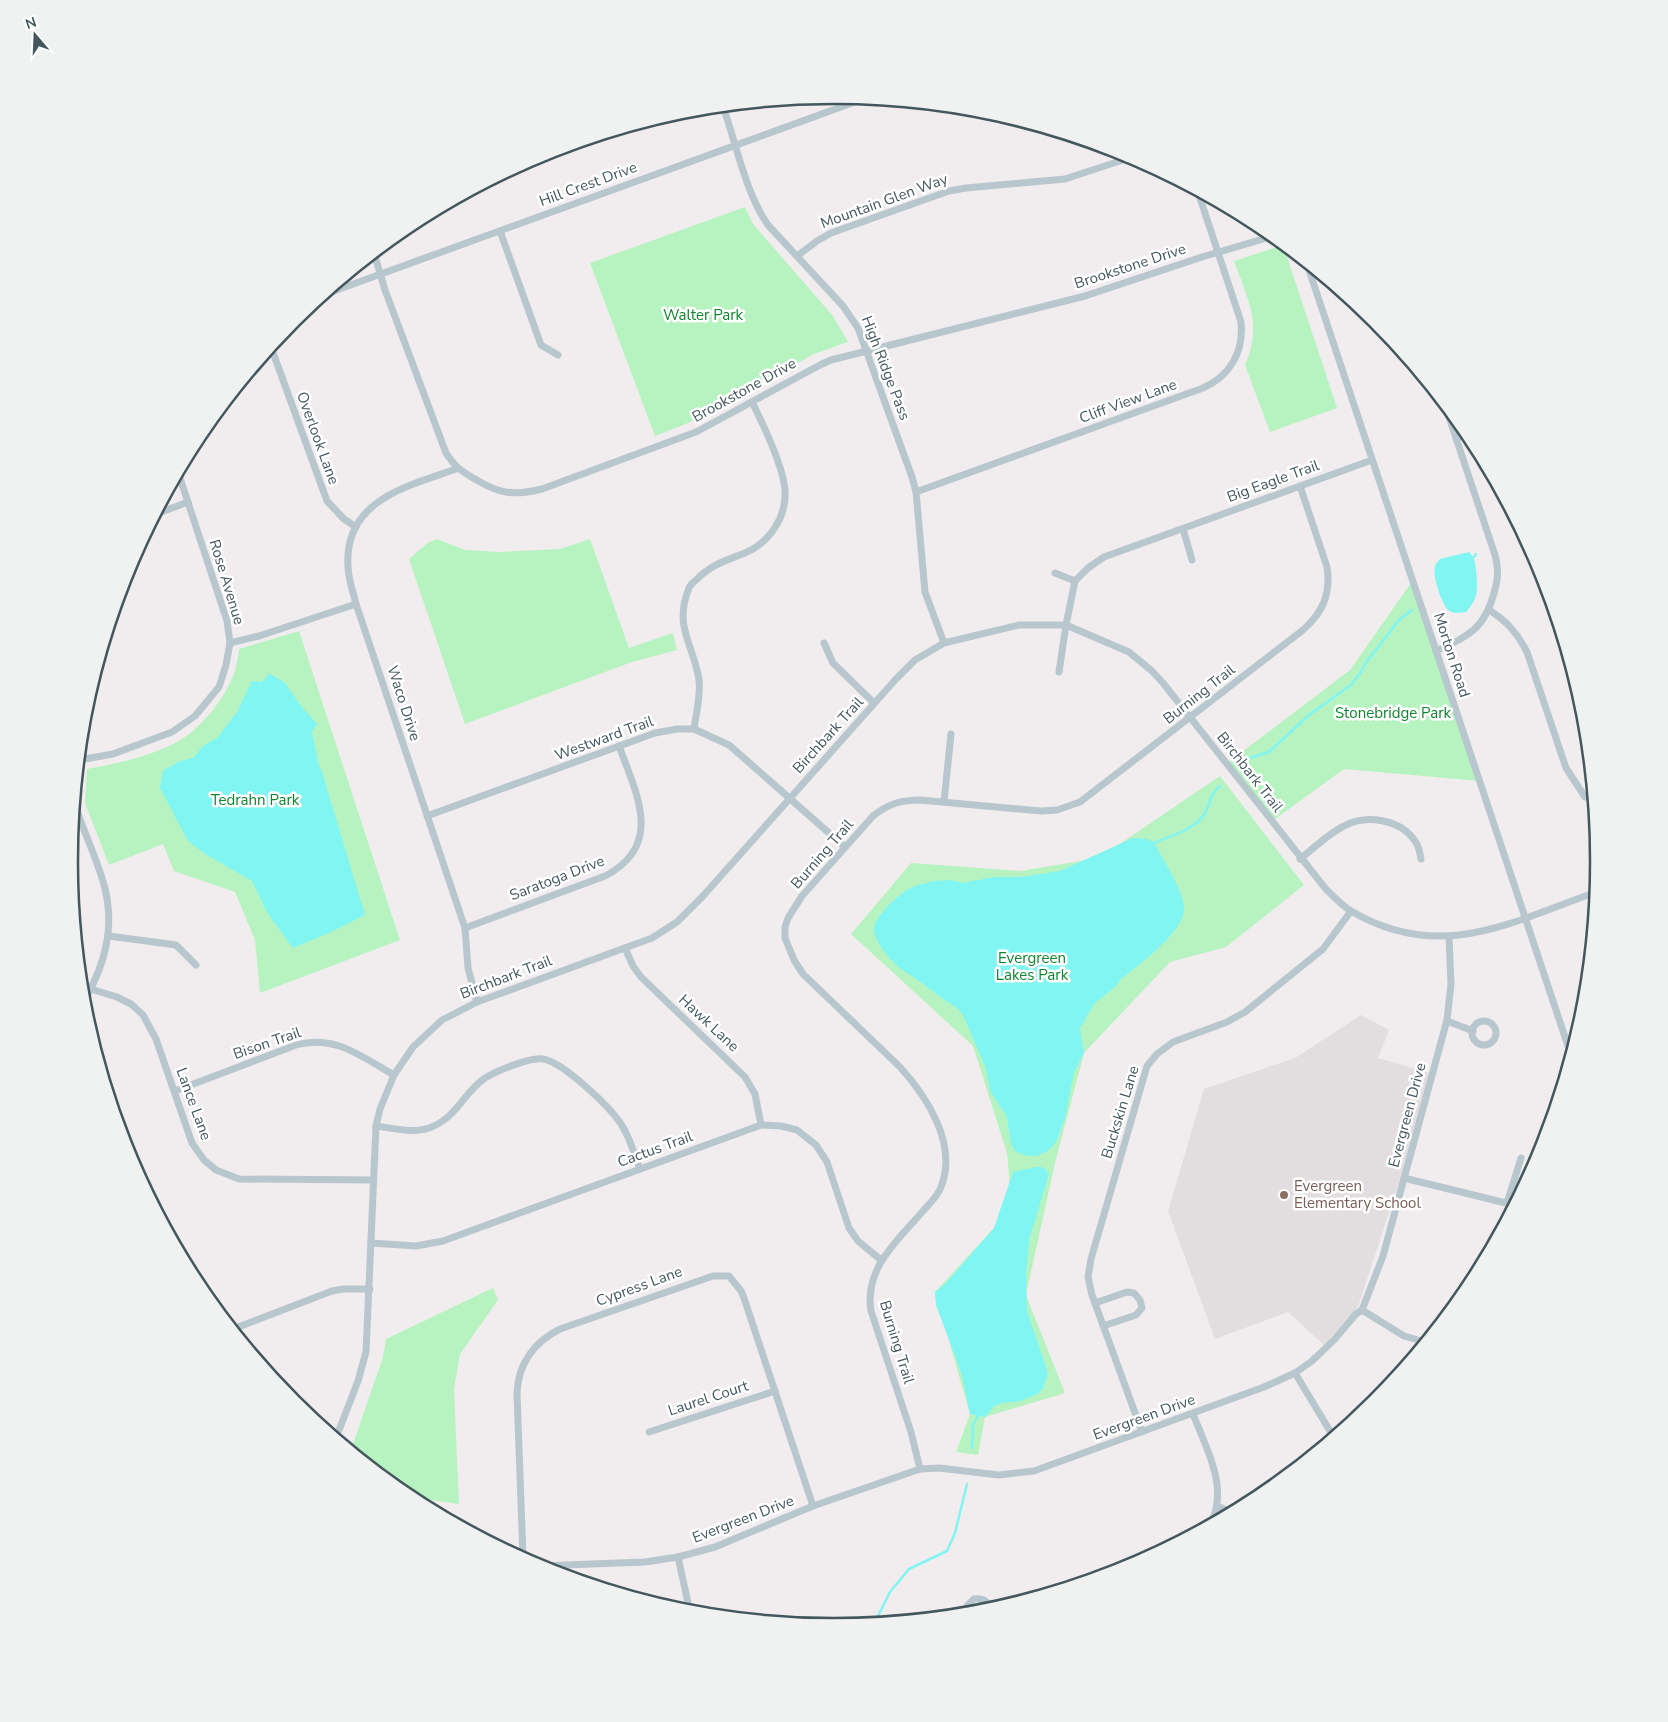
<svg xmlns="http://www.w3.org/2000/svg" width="1668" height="1722" font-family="'Nunito Sans',sans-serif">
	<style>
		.education { fill: #e2dee0 }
		.green { fill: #b7f3c0 }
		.water { fill: #80f5f2 }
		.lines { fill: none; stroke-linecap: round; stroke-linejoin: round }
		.stream { stroke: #80f5f2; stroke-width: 2.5 }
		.street { stroke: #b8c7cd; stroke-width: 7 }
		.education-dot { fill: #8d6e63; stroke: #fff; stroke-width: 2 }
		.labels { text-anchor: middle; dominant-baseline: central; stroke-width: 5; stroke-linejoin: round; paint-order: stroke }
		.street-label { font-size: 15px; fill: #44575d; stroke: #fff }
		.park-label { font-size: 15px; fill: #0d862e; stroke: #fff }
		.education-label { font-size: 15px; fill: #785e54; stroke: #fff; text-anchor: start }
		.rim { fill: none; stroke: #44575d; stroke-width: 2.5 }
	</style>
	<rect width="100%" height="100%" fill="#f1edee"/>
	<polygon class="education" points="1361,1015 1389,1030 1378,1058 1430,1073 1400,1179 1358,1307 1324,1345 1288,1312 1215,1339 1168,1211 1204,1089 1295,1058"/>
	<g class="green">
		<polygon points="745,207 753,224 833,316 848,342 814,354 688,423 655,436 590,263"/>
		<path d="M1283,245L1337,408L1270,432L1245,365C1263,323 1248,301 1234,261Z"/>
		<polygon points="437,539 465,550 499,552 560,549 590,539 629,648 673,633 677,650 632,662 465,724 409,559 429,542"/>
		<polygon points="1413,580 1479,781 1344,769 1271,822 1226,764 1350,670"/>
		<path d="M299,631L400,940L260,993L255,940L235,892L174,871L163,844L109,865L85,803L87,769C116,764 161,754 185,737C205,723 227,695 235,671C237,664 238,656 239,649Z"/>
		<polygon points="1220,776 1304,885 1226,947 1170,962 1084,1053 1055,1163 1026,1295 1065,1393 985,1417 978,1455 956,1452 970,1414 935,1292 994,1228 1010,1185 1007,1153 973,1046 851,934 911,863 1020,871 1099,858"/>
		<polygon points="493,1288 498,1300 460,1354 454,1389 459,1504 409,1497 351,1450 383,1357 386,1339"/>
	</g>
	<g class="water">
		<path d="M1469,552C1475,558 1475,562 1476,570C1478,588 1479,598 1466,612C1460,613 1451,614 1447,609C1441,601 1432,575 1435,566C1435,565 1439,560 1440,559Z"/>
		<polygon points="269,673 285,683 301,706 317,724 312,732 318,762 322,772 365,915 331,932 293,948 268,914 252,881 205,854 188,841 160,788 163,771 180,761 193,758 203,746 217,738 237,712 252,681 261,682 266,678"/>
		<path d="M1133,838L1148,839L1154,843C1162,858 1185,893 1184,910C1183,933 1137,966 1120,980L1116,986L1094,1004L1080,1028L1084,1053L1074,1072L1065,1118L1056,1142L1048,1151L1036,1156L1023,1155L1014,1150L1011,1144L1007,1117L990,1091L986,1068L963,1015L958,1009C944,1000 931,990 918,980C913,976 906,973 901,969C891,961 877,945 874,932C871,919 901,891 913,887C926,882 948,877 962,883L994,877H1022L1060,871Z"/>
		<polygon points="1036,1167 1043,1167 1049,1174 1029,1240 1026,1274 1027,1311 1048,1373 1043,1389 1037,1394 1021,1401 1002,1403 994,1406 985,1417 970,1414 962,1375 936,1305 935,1292 945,1284 994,1228 1013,1172"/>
	</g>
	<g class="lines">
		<g class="stream">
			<polyline points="1474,557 1476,554"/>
			<polyline points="1246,761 1249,758 1269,752 1309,715 1351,685 1361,672 1365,664 1399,620 1412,610"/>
			<path d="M1154,843C1170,836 1195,830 1205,813C1212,801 1208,796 1220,786"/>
			<polyline points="972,1448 973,1425 978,1416"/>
			<polyline points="875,1622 890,1592 909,1569 947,1551 955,1533 967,1484"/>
		</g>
		<g class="street">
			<path d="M723,107C737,145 745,192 768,225L843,306L858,328L912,477L916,492L925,592L944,643"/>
			<polyline points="500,231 541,345 558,355"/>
			<path d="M374,253L385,290L446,453C456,468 460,470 475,479C499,494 514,496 542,489L696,432L820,365L831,360L1085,296L1202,257L1273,236"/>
			<polyline points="797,256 817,241 831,233 949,191 966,188 1065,179 1132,157"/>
			<polyline points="1307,264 1571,1055"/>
			<polyline points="323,295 863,99"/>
			<polyline points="271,347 327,501 344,519 356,527"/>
			<polyline points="1456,438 1468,434"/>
			<path d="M456,469C408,486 344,500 348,566C348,579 353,591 356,604L465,928L468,968L477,1002"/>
			<path d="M916,492L1203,388C1230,376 1244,352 1241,322L1198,192"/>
			<polyline points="156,514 188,502"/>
			<polyline points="1183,529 1192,560"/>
			<polyline points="1055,573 1075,581 1088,568 1104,557 1372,460"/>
			<path d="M1489,610C1507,621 1517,633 1527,652L1566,768L1585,797H1593"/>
			<polyline points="230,643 259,636 356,604"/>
			<polyline points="824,643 833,663 874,703"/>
			<path d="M1436,651C1468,636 1484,630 1494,593C1498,579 1499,569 1495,555L1445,405"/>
			<polyline points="1059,672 1066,625 1075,581"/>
			<path d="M694,729C696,713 701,696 699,680C694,645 673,627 689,588C690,585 693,583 696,580C712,564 725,561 745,553C769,543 787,517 785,490C783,467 763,424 752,402"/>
			<polyline points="79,760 113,754 172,732 195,716 219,687 226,665 230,643 227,621 178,472"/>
			<path d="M78,767L76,798L77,810C84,832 94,853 101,875C117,921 107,962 83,1003"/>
			<polyline points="944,802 951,734"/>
			<polyline points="427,816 655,733 677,729 694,729 729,745 845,847"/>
			<path d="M1300,859C1314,848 1328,834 1344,826C1366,814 1400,819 1415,841C1419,846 1420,853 1421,859"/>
			<path d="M465,928L605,876C665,845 636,793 619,746"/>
			<polyline points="109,936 176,945 196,965"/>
			<polyline points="625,948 633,966 641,977 745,1077 755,1094 761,1125"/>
			<polyline points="81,986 117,997 131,1004 143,1015 156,1039 192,1143 204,1160 216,1170 239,1179 373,1180"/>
			<polyline points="1447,1021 1473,1031"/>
			<circle cx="1484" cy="1033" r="12"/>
			<path d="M175,1091L296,1045C335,1034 362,1057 394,1075"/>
			<path d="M376,1126C393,1128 412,1134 429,1128C457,1118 463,1093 485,1078C497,1071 529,1057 543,1059C563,1062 609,1106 621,1124C630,1137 634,1154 640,1169"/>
			<polyline points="1404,1178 1514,1205"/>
			<polyline points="1507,1203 1521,1158"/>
			<polyline points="371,1243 416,1246 443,1241 761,1125 781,1126 797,1130 816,1145 827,1162 849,1228 858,1241 881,1260"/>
			<polyline points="1095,1303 1127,1292 1134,1293 1140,1300 1142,1308 1136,1315 1103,1326"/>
			<polyline points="1362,1310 1404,1336 1425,1342"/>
			<polyline points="233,1329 332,1291 343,1289 370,1289"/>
			<polyline points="1295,1373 1333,1436"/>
			<path d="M1193,1414C1206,1448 1229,1487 1211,1523"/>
			<polyline points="649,1432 775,1391"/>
			<polyline points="1142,1432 1092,1295 1088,1277 1091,1259 1147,1066 1157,1054 1173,1042 1227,1022 1245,1012 1323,949 1351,911"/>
			<path d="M336,1438L358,1381L366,1352L376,1126L380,1109L394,1075L413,1047L442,1020L477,1002L652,938L677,922L703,896L896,679L915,660L944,643L1019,625H1066L1129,652L1152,671L1163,683L1325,888C1333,896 1341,905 1351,911C1439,963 1510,923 1596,892"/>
			<path d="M920,1469L911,1432L871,1311C864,1268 898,1240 923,1211C929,1204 938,1196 941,1187C958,1144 927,1097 900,1067L803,974L794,960L785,938V927L788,918L802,896L873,816C888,804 901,800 920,800L1041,811L1057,810L1080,802L1303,630C1323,612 1331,594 1327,567L1300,486"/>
			<polyline points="1217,1506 1231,1512"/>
			<polyline points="678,1557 690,1612"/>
			<path d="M523,1558L517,1393C518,1364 534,1342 560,1329L713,1276H729L741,1291L744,1298L813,1506"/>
			<polyline points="538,1566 645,1562 678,1557 715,1547 813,1506 920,1469 939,1468 999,1475 1034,1471 1264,1387 1295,1373 1312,1361 1334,1340 1356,1314 1362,1310 1383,1256 1447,1020 1451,984 1449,937"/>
			<polyline points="1110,1573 1132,1565"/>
			<path d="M967,1613V1606L974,1599C982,1598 988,1601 991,1609"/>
		</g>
	</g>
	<circle class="education-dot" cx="1284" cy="1195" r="5"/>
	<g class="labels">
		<g class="street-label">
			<text transform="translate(588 184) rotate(-20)">Hill Crest Drive</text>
			<text transform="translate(884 201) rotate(-20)">Mountain Glen Way</text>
			<text transform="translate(1130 266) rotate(-18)">Brookstone Drive</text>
			<text transform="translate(886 368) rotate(69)">High Ridge Pass</text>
			<text transform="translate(744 390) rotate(-29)">Brookstone Drive</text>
			<text transform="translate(1128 401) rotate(-20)">Cliff View Lane</text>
			<text transform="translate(318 438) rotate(70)">Overlook Lane</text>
			<text transform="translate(1273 481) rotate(-20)">Big Eagle Trail</text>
			<text transform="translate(227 582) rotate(73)">Rose Avenue</text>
			<text transform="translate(1452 655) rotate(72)">Morton Road</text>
			<text transform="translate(1199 694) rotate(-38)">Burning Trail</text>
			<text transform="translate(404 703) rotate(72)">Waco Drive</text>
			<text transform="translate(828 735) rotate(-48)">Birchbark Trail</text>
			<text transform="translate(604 738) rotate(-20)">Westward Trail</text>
			<text transform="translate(1250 772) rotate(52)">Birchbark Trail</text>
			<text transform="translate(822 854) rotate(-49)">Burning Trail</text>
			<text transform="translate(557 878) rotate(-21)">Saratoga Drive</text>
			<text transform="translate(506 977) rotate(-21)">Birchbark Trail</text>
			<text transform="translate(709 1023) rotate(43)">Hawk Lane</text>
			<text transform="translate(267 1043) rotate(-19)">Bison Trail</text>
			<text transform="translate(194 1104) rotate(70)">Lance Lane</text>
			<text transform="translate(1120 1112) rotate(-73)">Buckskin Lane</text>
			<text transform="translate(1407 1115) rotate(-75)">Evergreen Drive</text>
			<text transform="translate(655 1149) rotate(-20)">Cactus Trail</text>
			<text transform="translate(639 1286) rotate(-20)">Cypress Lane</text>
			<text transform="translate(897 1342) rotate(73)">Burning Trail</text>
			<text transform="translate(708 1398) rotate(-18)">Laurel Court</text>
			<text transform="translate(1144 1417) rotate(-20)">Evergreen Drive</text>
			<text transform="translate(743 1519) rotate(-21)">Evergreen Drive</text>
		</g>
		<g class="park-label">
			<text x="703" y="315">Walter Park</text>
			<text x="1393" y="713">Stonebridge Park</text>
			<text x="255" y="800">Tedrahn Park</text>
			<text x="1032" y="958">Evergreen<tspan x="1032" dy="17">Lakes Park</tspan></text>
		</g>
		<g class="education-label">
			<text x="1294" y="1186">Evergreen<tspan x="1294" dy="17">Elementary School</tspan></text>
		</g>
	</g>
	<path d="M0 0H1668V1722H0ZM834 104H834A756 756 0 0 1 1590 860V862A756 756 0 0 1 834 1618H834A756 756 0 0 1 78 862V860A756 756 0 0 1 834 104Z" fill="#f0f2f2" fill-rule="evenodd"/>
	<path class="rim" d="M834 104H834A756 756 0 0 1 1590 860V862A756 756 0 0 1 834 1618H834A756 756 0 0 1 78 862V860A756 756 0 0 1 834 104Z"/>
	<g transform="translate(35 35) rotate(341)" stroke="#ffffff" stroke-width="4" paint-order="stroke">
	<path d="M0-4L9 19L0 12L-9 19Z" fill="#44575d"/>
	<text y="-8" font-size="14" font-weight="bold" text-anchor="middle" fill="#44575d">N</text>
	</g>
</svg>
